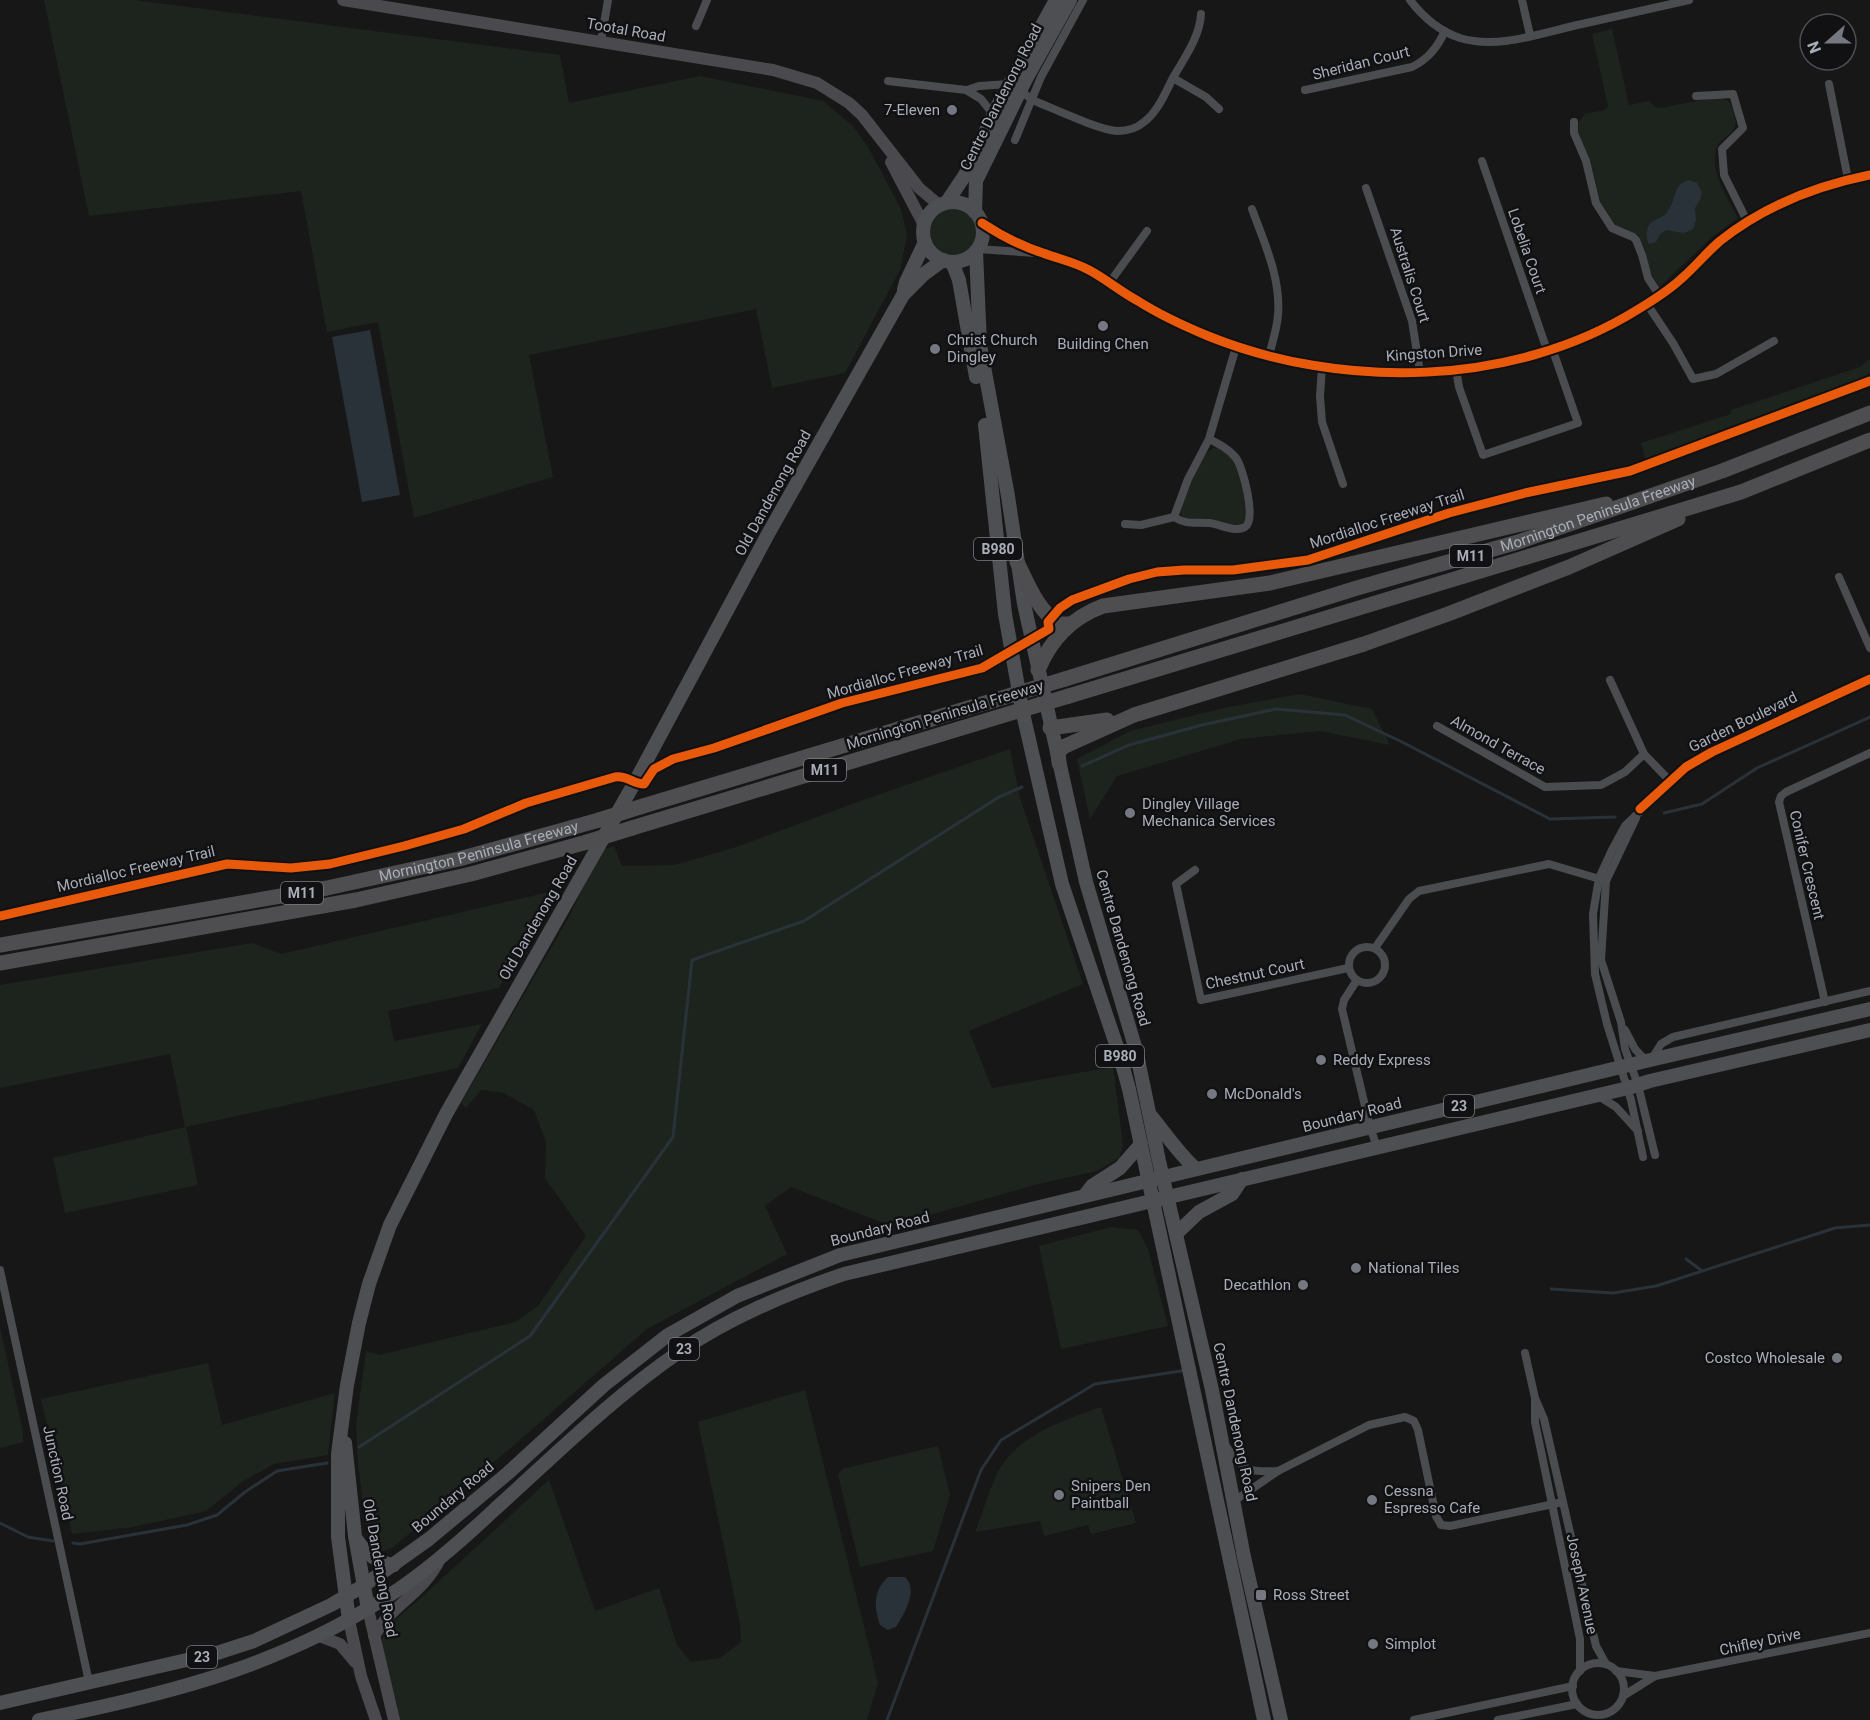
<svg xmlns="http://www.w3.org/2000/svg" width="1870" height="1720" font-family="Roboto,sans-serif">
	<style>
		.green { fill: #1d241e }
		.water { fill: #2a3239 }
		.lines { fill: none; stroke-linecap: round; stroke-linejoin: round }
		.stream { stroke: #2a3239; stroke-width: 3 }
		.street { stroke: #4b4c50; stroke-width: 8 }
		.secondary { stroke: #4a4a4e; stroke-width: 12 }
		.primary { stroke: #4d4f52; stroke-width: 14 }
		.highway { stroke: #4e4e51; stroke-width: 15 }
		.highway-bridge { stroke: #4e4e51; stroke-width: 15 }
		.cycleway-casing { stroke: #111113; stroke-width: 13 }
		.cycleway { stroke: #e8590c; stroke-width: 9 }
		.poi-dot { fill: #757880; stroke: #111113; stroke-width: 2 }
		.labels { text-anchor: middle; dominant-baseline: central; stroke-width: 5; stroke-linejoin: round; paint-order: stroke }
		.shield { fill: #111113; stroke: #7b7e86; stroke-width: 1.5 }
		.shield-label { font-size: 14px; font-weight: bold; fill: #a8adb8 }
		.street-label { font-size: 15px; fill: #a8adb8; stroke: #111113 }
		.poi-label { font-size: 15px; fill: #a8adb8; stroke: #111113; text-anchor: start }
	</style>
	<rect width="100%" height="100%" fill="#171717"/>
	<g class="green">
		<polygon points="44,0 134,0 560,55 569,103 700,76 823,101 853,126 868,147 901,209 907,235 900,270 845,373 772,388 756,309 529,355 553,477 414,518 378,322 327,332 301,191 89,216"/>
		<path d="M1612,29L1629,105L1649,101L1655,107L1661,108L1715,97L1727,100L1730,103C1748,141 1717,129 1715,155C1713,177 1728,199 1738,218L1712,237L1658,288L1649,271L1645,250L1638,235L1616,226L1600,201L1593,171L1578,131L1579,122L1585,114L1605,110L1608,106L1592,34Z"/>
		<circle cx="953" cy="232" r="25"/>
		<polygon points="1870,359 1870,373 1861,378 1646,461 1641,443 1731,414 1731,410 1860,367"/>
		<path d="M1216,447C1241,450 1247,503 1246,522L1239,526L1183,518L1180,511C1186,492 1195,454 1216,447Z"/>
		<polygon points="1299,694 1372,709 1390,745 1320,731 1241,739 1117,776 1090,819 1077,759 1130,731 1228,707"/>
		<polygon points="1010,749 1020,798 1083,984 969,1031 992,1088 1113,1067 1123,1145 1119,1158 1097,1171 1038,1184 891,1226 791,1187 765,1206 787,1254 647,1329 514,1445 391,1549 382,1551 371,1544 367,1536 358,1463 356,1425 366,1351 379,1355 515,1322 538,1306 586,1236 545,1178 546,1142 534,1110 504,1093 481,1090 466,1108 461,1103 569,917 601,850 614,846 622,866 675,865 736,847 863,800"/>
		<polygon points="558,890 499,988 388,1011 394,1041 482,1024 458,1068 186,1127 198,1185 65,1213 53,1158 185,1127 170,1054 0,1088 0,985 252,943 281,954"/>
		<polygon points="1111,1227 1138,1230 1148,1249 1168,1326 1061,1349 1039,1246"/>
		<polygon points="0,1327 23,1432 23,1442 0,1448"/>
		<polygon points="208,1363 222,1425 335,1393 328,1455 274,1464 242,1482 206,1511 133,1527 72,1534 41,1399"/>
		<polygon points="805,1390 878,1683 867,1720 400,1720 381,1642 387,1627 424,1595 549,1480 595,1611 659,1588 677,1645 691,1662 720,1658 741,1642 740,1624 698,1422"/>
		<path d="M1101,1407L1136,1523L1091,1534L1088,1525L1044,1536L1040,1521L975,1532C983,1512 989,1489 999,1470C1020,1434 1064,1420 1101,1407Z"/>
		<polygon points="938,1446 950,1495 933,1551 860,1567 838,1475 842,1469"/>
	</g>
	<g class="water">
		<path d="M1689,180L1697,183L1702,193L1700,200L1695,208L1696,220L1693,229L1684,233L1666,230L1660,234L1656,242L1649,244C1646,238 1646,231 1649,225C1654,218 1664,219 1668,211C1676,200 1673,184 1689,180Z"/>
		<polygon points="370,330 400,495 362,502 332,337"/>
		<path d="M888,1577H905C919,1590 904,1614 896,1627L888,1630L880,1625C874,1606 873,1591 888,1577Z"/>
	</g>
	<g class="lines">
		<g class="stream">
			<polyline points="1082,766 1129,745 1202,725 1276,709 1345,715 1402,742 1550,819 1615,817"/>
			<polyline points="1664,813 1702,804 1757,768 1870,717"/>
			<polyline points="1686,1259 1701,1270"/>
			<polyline points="1551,1289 1613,1293 1656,1286 1835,1228 1870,1225"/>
			<polyline points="359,1447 530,1336 673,1137 692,960 804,921 999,797 1022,787"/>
			<polyline points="0,1523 28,1537 53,1541"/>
			<polyline points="73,1543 80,1544 187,1525 217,1515 245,1492 277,1471 327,1463"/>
			<polyline points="887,1720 981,1470 1001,1440 1095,1384 1181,1371"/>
		</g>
		<g class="street">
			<path d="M1410,0C1423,17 1439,31 1460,38C1499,50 1544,32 1582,24C1617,16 1653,8 1689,0"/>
			<polyline points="1522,0 1530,35"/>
			<polyline points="696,26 707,0"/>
			<polyline points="601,41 608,0"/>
			<polyline points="1173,78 1206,97 1219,109"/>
			<polyline points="888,81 966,90 981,99 993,114"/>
			<polyline points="1829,84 1848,179"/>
			<polyline points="967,90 979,86 1009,84"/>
			<path d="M1305,90L1412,67C1428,59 1437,48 1445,31"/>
			<path d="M1015,96L1025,94L1032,100C1053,108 1098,130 1118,131C1127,131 1137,128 1144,122C1158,112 1166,91 1174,76C1185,57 1200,36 1201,14"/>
			<polyline points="1696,96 1733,94 1743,128 1722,149 1724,175 1747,221"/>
			<polyline points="1574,122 1574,133 1586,161 1596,203 1612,228 1633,237 1636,240 1642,255 1648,278 1659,295"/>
			<polyline points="1015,140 1041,77 1083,0"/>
			<polyline points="1482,161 1547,350"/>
			<polyline points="1366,188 1412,321 1420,372"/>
			<path d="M1252,209C1264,242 1281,278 1278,315C1277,329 1272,343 1269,356"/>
			<path d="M982,223C1000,235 1021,246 1043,253C1059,259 1074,262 1089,270C1106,279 1121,292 1138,301C1160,315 1184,326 1208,336C1342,390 1513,387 1637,310C1652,301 1668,291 1681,279C1695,267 1706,253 1720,241C1764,206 1815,186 1870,175"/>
			<polyline points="978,249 1036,253"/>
			<polyline points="1110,282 1147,231"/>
			<polyline points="1647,304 1673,343 1693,379 1716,374 1774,341"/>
			<polyline points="1322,367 1320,396 1322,422 1343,484"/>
			<polyline points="1456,369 1459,387 1483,455 1578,423 1552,348"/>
			<path d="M1209,439C1219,444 1229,449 1236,458C1243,467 1257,521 1245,527C1235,533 1220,524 1209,523C1195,522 1186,525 1174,517L1188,479L1209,439L1236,347"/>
			<polyline points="1125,524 1141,525 1174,517"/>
			<polyline points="1839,577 1870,648"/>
			<polyline points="1610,680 1644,754 1670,781"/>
			<polyline points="1437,726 1545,787 1601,785 1625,772 1644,754"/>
			<polyline points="1636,818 1606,881 1601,960 1621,1022 1625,1049 1638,1085 1655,1155"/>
			<polyline points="1195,870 1176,884 1201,1000 1348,968"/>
			<circle cx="1367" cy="965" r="18"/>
			<polyline points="1375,948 1409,899 1419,891 1549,864 1603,880"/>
			<polyline points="1357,980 1344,1000 1342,1009 1370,1127 1377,1147"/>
			<polyline points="1825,1002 1779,802 1781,796 1786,792 1870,753"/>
			<polyline points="1625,1030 1635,1049 1646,1061"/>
			<polyline points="1651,1060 1661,1044 1673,1037 1870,991"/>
			<polyline points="1597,1095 1616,1107 1638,1131"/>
			<polyline points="1643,1157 1631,1100 1607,1024 1595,974 1593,914 1599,878 1612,850 1625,826 1686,767 1712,752 1870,679"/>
			<polyline points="0,1270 89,1682"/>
			<polyline points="1525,1353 1535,1398 1544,1419 1596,1646 1606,1664"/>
			<polyline points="1535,1401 1535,1422 1580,1639 1580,1671"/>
			<path d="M1224,1444C1244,1469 1244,1473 1278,1471"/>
			<polyline points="1234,1501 1278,1471 1369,1425 1405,1417 1414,1421 1418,1430 1436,1516 1441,1525 1450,1526 1563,1502"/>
			<circle cx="1598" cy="1689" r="26"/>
			<polyline points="1616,1671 1655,1676"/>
			<polyline points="1623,1696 1655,1676 1870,1633"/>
			<polyline points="1414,1720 1573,1686"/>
			<polyline points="1498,1720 1577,1704"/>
		</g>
		<g class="secondary">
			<polyline points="343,0 773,70 817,83 849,103 862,115 919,188 939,205"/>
			<polyline points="891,162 924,225"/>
			<polyline points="368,1609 394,1720"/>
			<polyline points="349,1620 361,1676 376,1720"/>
			<polyline points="319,1636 340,1644 355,1662"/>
			<path d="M374,1636C391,1605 423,1594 440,1559"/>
		</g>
		<g class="primary">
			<polyline points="947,202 965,175 997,107 1056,0"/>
			<circle cx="953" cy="232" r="30"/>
			<polyline points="975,212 976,181 1026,79 1070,0"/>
			<polyline points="976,251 980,345 1008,496 1024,604 1086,882 1136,1050 1159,1161 1212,1390 1244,1557 1281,1720"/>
			<polyline points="952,262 959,280 976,377"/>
			<polyline points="904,290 906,282 925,242"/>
			<polyline points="985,425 1005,614 1022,709 1062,884 1119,1053 1129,1089 1264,1720"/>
			<path d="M1151,1116C1166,1134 1178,1153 1196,1169"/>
			<polyline points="1085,1195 1092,1186 1120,1168 1141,1144"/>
			<polyline points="1177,1233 1199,1212 1232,1194 1242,1179"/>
			<polyline points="345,1443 355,1536 368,1609"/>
			<path d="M357,1540C366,1554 377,1563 394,1565"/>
			<polyline points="349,1620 338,1537 338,1454 347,1385 359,1323 369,1284 390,1225 446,1114 635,782 768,534 903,295 924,274 943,260"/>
			<polyline points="0,1703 217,1653 254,1641 331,1605 363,1586 429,1539 508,1473 604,1385 668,1335 737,1296 840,1255 1646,1061 1870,1009"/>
			<path d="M39,1720C170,1694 286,1665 399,1589C433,1566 463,1539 493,1511C553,1457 612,1398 679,1352C730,1317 786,1294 844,1274L1628,1088L1650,1081L1870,1030"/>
		</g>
		<g class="highway">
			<path d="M1017,562C1028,584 1037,609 1058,624H1070"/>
			<path d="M1038,670C1051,639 1071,618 1103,606L1270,583L1606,504"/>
			<path id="s1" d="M1065,679L1357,588L1518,542L1722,471L1870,413"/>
			<polyline points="1069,696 1741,492 1870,440"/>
			<polyline points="1050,728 1107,720"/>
			<polyline points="1059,763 1058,753 1063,747 1134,715 1364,644 1448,614 1569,567 1678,519"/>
			<polyline points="643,806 1015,694"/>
			<polyline points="632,828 1018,711"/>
			<path id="s2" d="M0,945L327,888L459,859L599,820"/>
			<polyline points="0,963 356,900 471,874 587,842"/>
		</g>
		<g class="highway-bridge">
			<polyline points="1015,694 1065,679"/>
			<polyline points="1018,711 1069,696"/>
			<polyline points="599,820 643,806"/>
			<polyline points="587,842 632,828"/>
		</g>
		<defs>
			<g id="cycleway">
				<path d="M982,223C1000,235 1021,246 1043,253C1059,259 1074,262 1089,270C1106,279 1121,292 1138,301C1160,315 1184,326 1208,336C1342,390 1513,387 1637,310C1652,301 1668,291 1681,279C1695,267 1706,253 1720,241C1764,206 1815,186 1870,175"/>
				<polyline points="1640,809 1686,767 1712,752 1870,679"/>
				<path d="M0,916L227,864L291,868L330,864L404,846L464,829L526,803L615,777C627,775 633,784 644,784L654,769L673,759L714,748L842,703L982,668L1049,629L1048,622L1060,608L1072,600L1129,579L1157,572L1184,570H1233L1308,560L1449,513L1525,493L1630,471L1870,381"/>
			</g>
		</defs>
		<use href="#cycleway" class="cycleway-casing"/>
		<use href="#cycleway" class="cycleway"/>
	</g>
	<g class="poi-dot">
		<circle cx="952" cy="110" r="6"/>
		<circle cx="1103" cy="326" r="6"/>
		<circle cx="935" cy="349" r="6"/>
		<circle cx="1130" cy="813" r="6"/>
		<circle cx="1321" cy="1060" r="6"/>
		<circle cx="1212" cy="1094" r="6"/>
		<circle cx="1356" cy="1268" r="6"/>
		<circle cx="1303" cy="1285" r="6"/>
		<circle cx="1837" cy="1358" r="6"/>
		<circle cx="1059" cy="1495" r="6"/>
		<circle cx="1372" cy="1500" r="6"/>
		<rect x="1255" y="1589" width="12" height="12" rx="3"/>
		<circle cx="1373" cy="1644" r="6"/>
	</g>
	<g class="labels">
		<g class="shield">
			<rect x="974" y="538" width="48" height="22" rx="4.5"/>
			<rect x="1450" y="545" width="42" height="22" rx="4.5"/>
			<rect x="804" y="759" width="42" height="22" rx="4.5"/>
			<rect x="281" y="882" width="42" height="22" rx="4.5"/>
			<rect x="1096" y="1045" width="48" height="22" rx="4.5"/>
			<rect x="1444" y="1095" width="30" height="22" rx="4.5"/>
			<rect x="669" y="1338" width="30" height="22" rx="4.5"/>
			<rect x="187" y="1646" width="30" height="22" rx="4.5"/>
		</g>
		<g class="shield-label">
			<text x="998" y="549">B980</text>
			<text x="1471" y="556">M11</text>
			<text x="825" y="770">M11</text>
			<text x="302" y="893">M11</text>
			<text x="1120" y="1056">B980</text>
			<text x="1459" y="1106">23</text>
			<text x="684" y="1349">23</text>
			<text x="202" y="1657">23</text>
		</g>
		<g class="street-label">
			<text transform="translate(626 30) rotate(10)">Tootal Road</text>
			<text transform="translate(1361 63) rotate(-14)">Sheridan Court</text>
			<text transform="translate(1001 97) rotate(-63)">Centre Dandenong Road</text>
			<text transform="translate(1527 251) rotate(71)">Lobelia Court</text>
			<text transform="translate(1410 275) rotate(72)">Australis Court</text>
			<text transform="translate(1434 353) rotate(-4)">Kingston Drive</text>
			<text transform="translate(773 493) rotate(-61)">Old Dandenong Road</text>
			<text stroke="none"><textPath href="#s1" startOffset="558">Mornington Peninsula Freeway</textPath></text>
			<text transform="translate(1387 519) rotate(-18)">Mordialloc Freeway Trail</text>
			<text transform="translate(905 672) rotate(-16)">Mordialloc Freeway Trail</text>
			<text transform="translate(945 715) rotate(-17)">Mornington Peninsula Freeway</text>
			<text transform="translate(1743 722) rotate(-26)">Garden Boulevard</text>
			<text transform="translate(1498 745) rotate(29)">Almond Terrace</text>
			<text stroke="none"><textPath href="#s2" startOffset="488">Mornington Peninsula Freeway</textPath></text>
			<text transform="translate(1807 865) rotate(77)">Conifer Crescent</text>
			<text transform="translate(136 869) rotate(-13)">Mordialloc Freeway Trail</text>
			<text transform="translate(538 918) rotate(-60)">Old Dandenong Road</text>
			<text transform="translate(1123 948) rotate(74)">Centre Dandenong Road</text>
			<text transform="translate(1255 974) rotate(-12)">Chestnut Court</text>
			<text transform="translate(1352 1115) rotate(-14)">Boundary Road</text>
			<text transform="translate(880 1229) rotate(-14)">Boundary Road</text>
			<text transform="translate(1235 1422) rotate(78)">Centre Dandenong Road</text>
			<text transform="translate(58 1473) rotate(78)">Junction Road</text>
			<text transform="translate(453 1497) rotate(-40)">Boundary Road</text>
			<text transform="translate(380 1568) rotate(80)">Old Dandenong Road</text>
			<text transform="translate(1582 1584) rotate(78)">Joseph Avenue</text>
			<text transform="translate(1760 1642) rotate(-12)">Chifley Drive</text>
		</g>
		<g class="poi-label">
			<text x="940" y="110" text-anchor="end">7-Eleven</text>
			<text x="947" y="340">Christ Church<tspan x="947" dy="17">Dingley</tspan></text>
			<text x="1103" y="344" text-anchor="middle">Building Chen</text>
			<text x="1142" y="804">Dingley Village<tspan x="1142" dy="17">Mechanica Services</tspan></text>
			<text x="1333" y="1060">Reddy Express</text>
			<text x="1224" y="1094">McDonald's</text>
			<text x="1368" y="1268">National Tiles</text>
			<text x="1291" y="1285" text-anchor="end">Decathlon</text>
			<text x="1825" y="1358" text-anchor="end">Costco Wholesale</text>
			<text x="1071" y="1486">Snipers Den<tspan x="1071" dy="17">Paintball</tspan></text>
			<text x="1384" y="1491">Cessna<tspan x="1384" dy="17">Espresso Cafe</tspan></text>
			<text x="1273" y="1595">Ross Street</text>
			<text x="1385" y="1644">Simplot</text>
		</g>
	</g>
	<g transform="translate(1828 42) rotate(249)"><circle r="28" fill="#111113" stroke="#4d4f55" stroke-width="1.5"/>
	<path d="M0-4.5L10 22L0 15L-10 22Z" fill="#757880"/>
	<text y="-9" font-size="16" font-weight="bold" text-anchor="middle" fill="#a8adb8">N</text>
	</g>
</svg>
